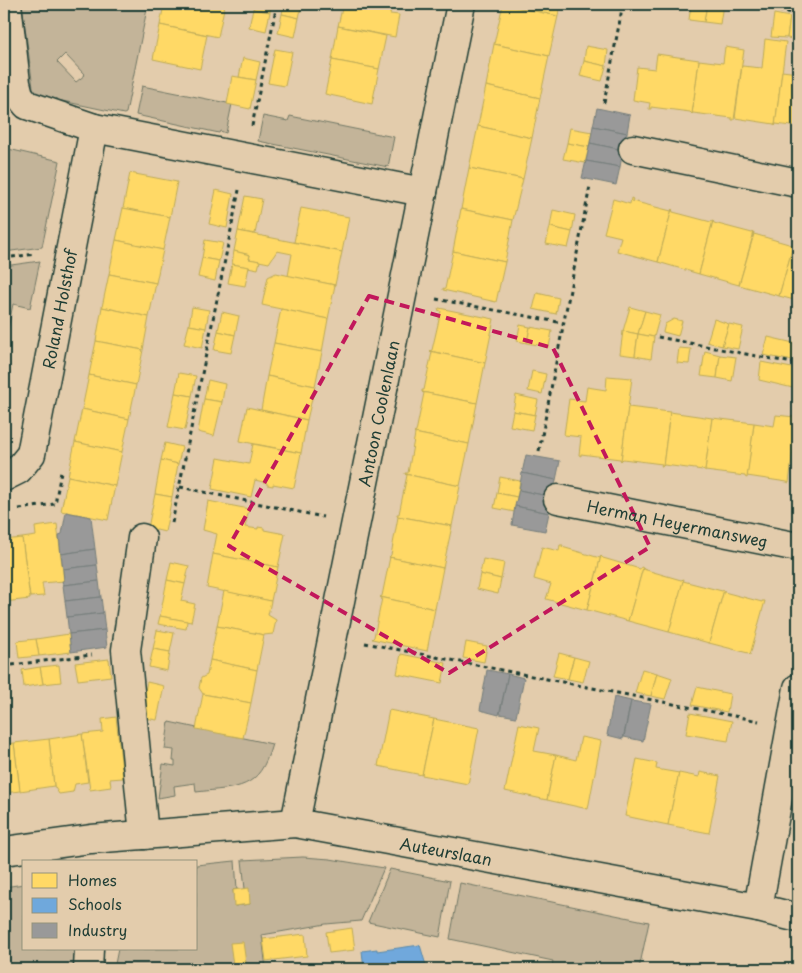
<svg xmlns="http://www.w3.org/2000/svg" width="802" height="973" font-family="'Playpen Sans',sans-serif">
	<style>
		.green { fill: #c3b499; stroke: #717866; fill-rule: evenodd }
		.homes { fill: #ffd966; stroke: #bcaa57 }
		.schools { fill: #6fa8dc; stroke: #5788aa }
		.industry { fill: #999; stroke: #747d7b }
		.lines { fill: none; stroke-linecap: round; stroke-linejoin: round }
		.minor-casing { stroke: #1f3d34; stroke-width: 31 }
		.path { stroke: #1f3d34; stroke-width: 3; stroke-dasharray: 4 4; stroke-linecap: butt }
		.minor { stroke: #e3ccac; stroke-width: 28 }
		.marked { fill: none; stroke: #c2185b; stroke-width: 4; stroke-dasharray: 10 6; stroke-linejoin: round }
		.labels { text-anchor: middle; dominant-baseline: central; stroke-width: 5; stroke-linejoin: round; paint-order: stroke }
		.street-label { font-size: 16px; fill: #1f3d34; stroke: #e3ccac }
	</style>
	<rect width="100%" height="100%" fill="#e3ccac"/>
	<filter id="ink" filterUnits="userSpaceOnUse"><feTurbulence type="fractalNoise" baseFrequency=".02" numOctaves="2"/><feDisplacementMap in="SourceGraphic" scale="10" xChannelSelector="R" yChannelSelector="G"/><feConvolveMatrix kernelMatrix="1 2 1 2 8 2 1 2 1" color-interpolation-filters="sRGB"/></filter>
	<g filter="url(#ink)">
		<g class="green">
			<path d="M22,4H148L126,113L124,114L34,95ZM65,54L85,75L76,82L57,62Z"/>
			<polygon points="142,86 232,104 226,133 220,131 219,133 136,115"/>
			<polygon points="263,116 288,121 290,116 394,137 388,167 258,141"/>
			<polygon points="4,148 60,161 42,247 4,252"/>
			<polygon points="40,261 30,308 13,304 4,349 4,266"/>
			<path d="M169,722L272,744C259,791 239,787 196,792L195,783L174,786L175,795L158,798L163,764L175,766V761H173L174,750L165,749Z"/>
			<polygon points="303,857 330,859 384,868 361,921 326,924 262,935 266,969 114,969 118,949 196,949 196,865 235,861 237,889 233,890 235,906 250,904 245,889 242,860"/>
			<polygon points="390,869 450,881 440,937 368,922"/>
			<polygon points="460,883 649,922 639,969 551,969 553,961 450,939"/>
			<polygon points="24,884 24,949 89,949 85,969 4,969 4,887"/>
		</g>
		<g class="homes">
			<polygon points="164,4 225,4 218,37 160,25"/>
			<polygon points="254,4 272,4 270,12 253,9"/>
			<polygon points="284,4 302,4 299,18 282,14"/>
			<polygon points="343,4 392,4 390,14 399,15 395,37 338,26"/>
			<polygon points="503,4 558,16 549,56 494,44"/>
			<polygon points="503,4 560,4 558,16"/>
			<polygon points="691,4 707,4 704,22 689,20"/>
			<polygon points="707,4 723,4 720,24 704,22"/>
			<polygon points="253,9 270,12 266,31 249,27"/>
			<polygon points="282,14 299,18 295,37 278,33"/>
			<polygon points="774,14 790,17 787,38 771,37"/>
			<polygon points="790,17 798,18 798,40 787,38"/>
			<polygon points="160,25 207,35 200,69 153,59"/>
			<polygon points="338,26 386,36 379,69 332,60"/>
			<polygon points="765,39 786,42 775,126 774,124 735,118 742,66 762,68"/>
			<polygon points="494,44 549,56 540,98 486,86"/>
			<polygon points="586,46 608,50 606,66 584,61"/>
			<polygon points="725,47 744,50 734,120 732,120 732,118 693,113 692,114 699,60 723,63"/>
			<polygon points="275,49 292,52 285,86 268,83"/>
			<polygon points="657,54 699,60 692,114 690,112 651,107 651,109 649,109 650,103 633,100 637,67 655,69"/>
			<polygon points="243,58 260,62 256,80 239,77"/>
			<polygon points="332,60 379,69 372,104 325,94"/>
			<polygon points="584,61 606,66 602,81 580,76"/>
			<polygon points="782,71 798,73 798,127 776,124 775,126"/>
			<polygon points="232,76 256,80 250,109 227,104"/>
			<polygon points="486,86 540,98 532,138 478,126"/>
			<polygon points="478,126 532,138 523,179 469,168"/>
			<polygon points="570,128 592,132 589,147 567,143"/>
			<polygon points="567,143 589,147 585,163 563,159"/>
			<polygon points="469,168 523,179 513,220 461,209"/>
			<polygon points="130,173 177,182 170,217 123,208"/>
			<polygon points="216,190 233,194 227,228 209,224"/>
			<polygon points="245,196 262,199 255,234 238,231"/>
			<polygon points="631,198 633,199 632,201 671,211 672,209 658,262 617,251 621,237 604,233 613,199 630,204"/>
			<polygon points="123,208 170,217 163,250 116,240"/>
			<polygon points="301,208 349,217 342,252 294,242"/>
			<polygon points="461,209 513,220 505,262 453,251"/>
			<polygon points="672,209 673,212 711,222 713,221 699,274 658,262"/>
			<polygon points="553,210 575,215 572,232 550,227"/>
			<polygon points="713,221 714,223 752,233 754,232 739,285 699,274"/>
			<polygon points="550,227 572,232 568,248 546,244"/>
			<polygon points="238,231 342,252 335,285 288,276 292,254 277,251 269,263 249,259 250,255 234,251"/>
			<polygon points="754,234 792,245 794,243 779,296 739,285"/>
			<polygon points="116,240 163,250 156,283 109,274"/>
			<polygon points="205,240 223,243 219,261 202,258"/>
			<polygon points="794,243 794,245 798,246 798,301 779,296"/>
			<polygon points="234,251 250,255 249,259 260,261 258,269 232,264"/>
			<polygon points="453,251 505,262 496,302 443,290 443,288 445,289"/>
			<polygon points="202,258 219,261 215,281 198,277"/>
			<polygon points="232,264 249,267 245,286 228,283"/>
			<polygon points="276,273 335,285 328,319 262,305 268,277"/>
			<polygon points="109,274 156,283 149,317 102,307"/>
			<polygon points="537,293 559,298 556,314 533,309"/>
			<polygon points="102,307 149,317 143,350 96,341"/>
			<polygon points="192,307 209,310 206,328 189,325"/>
			<polygon points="630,307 645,311 638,334 623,331"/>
			<polygon points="439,308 494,319 485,363 430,351 432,350 441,311 438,310"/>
			<polygon points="281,309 328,319 322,352 274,343"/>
			<polygon points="645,311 660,315 654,337 638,334"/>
			<polygon points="222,312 239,316 235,335 218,331"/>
			<polygon points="674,319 682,321 678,336 663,332 665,324"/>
			<polygon points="714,319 729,324 722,346 707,342"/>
			<polygon points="729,324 743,327 738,349 722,346"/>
			<polygon points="189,325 206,328 202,348 184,344"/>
			<polygon points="520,325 530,327 527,343 517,341"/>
			<polygon points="530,327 552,331 549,347 527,343"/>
			<polygon points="218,331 235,335 231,353 214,350"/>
			<polygon points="623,331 638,334 635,356 620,354"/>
			<polygon points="638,334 654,337 651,359 635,356"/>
			<polygon points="768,337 798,344 798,362 763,355"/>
			<polygon points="96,341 143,350 136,385 89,375"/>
			<polygon points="274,343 322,352 315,386 267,376"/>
			<polygon points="679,348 691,349 689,364 677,363"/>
			<polygon points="430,351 485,363 477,403 422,392 422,390 424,390 432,352"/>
			<polygon points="705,351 720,355 717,378 701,376"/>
			<polygon points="720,355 736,357 732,381 717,378"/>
			<polygon points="761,362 797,369 793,388 759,380"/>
			<polygon points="532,371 546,374 542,394 528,391"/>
			<polygon points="179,373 196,376 192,396 175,393"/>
			<polygon points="89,375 136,385 129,419 82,409"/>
			<polygon points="267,376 315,386 307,420 261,410"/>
			<polygon points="607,376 632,378 621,461 620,459 581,454 581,456 579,455 581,437 564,435 569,399 585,401 587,387 606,390"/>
			<polygon points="208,380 225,384 222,402 204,399"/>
			<polygon points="422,392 477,403 469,444 414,433 416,432 424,393"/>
			<polygon points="175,393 192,396 185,430 168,427"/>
			<polygon points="516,395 538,400 535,415 513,411"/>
			<polygon points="204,399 222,402 214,436 198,432"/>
			<polygon points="247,407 307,420 301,453 240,441"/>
			<polygon points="628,407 670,412 663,466 661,466 662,464 623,459 621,461"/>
			<polygon points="82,409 129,419 122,452 75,442"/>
			<polygon points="513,411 535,415 532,430 510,426"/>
			<polygon points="670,412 712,418 705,472 703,470 664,465 663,466"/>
			<polygon points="776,415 795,417 795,416 797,416 789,483 787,482 747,476 754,423 774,426"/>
			<polygon points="712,418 754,423 747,478 745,477 745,476 705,471"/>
			<polygon points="414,433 469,444 460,486 405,474 405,473 408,473 415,434"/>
			<polygon points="75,442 122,452 115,486 68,476"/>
			<polygon points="165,443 182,447 178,464 161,460"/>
			<polygon points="253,444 301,453 294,488 273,484 273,486 267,485 267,483 255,480 251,497 212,489 218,458 249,464"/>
			<polygon points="161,460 178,464 172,497 155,494"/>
			<polygon points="405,474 460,486 452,526 397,516 397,514 399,514 407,475"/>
			<polygon points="68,476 115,486 108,520 61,511"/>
			<polygon points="500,477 520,481 517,497 497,493"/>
			<polygon points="497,493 517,497 515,512 494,508"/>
			<polygon points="155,494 172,497 165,532 148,528"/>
			<polygon points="208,501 249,509 245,527 258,529 258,527 264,528 264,530 285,534 278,567 213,554 217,534 203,530"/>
			<polygon points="397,516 452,526 443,568 389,557 391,555 398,517"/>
			<polygon points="57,524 64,581 42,583 44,596 30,597 22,538 36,536 35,527"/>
			<polygon points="22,538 30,599 4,602 4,540"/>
			<polygon points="560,545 563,545 562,547 600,558 601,556 587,610 546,599 551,584 534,579 542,547 559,551"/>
			<polygon points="213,554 278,567 271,601 207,588"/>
			<polygon points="601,556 603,558 640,569 641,567 643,568 628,621 587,610"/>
			<polygon points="389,557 443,568 435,609 380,597 382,596 390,557"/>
			<polygon points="483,559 504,563 501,579 480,574"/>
			<polygon points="171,562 189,566 185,584 167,580"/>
			<polygon points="643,568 643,569 681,580 684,579 669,632 628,621"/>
			<polygon points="480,574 501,579 498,594 477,589"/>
			<polygon points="167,580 185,584 181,601 195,604 191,622 160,616"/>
			<polygon points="683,581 722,591 724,590 709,643 669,632"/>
			<polygon points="724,590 724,592 762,602 762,601 765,601 750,655 748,653 709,643"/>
			<polygon points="224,591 271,601 268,615 276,620 273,634 264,635 217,626"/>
			<polygon points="380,597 435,609 427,651 372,639 374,637 382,598"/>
			<polygon points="160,616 187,621 186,629 158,624"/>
			<polygon points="217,626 264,635 257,670 210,660"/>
			<polygon points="157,630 174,633 170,652 153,649"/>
			<polygon points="69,634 71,652 39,656 36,639"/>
			<polygon points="36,639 39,656 19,658 17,641"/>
			<polygon points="466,642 487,646 484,662 463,658"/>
			<polygon points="153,649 170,652 167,671 149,667"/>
			<polygon points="559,653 574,657 568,679 553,676"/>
			<polygon points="401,654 446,663 442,683 397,674"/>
			<polygon points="574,657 589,661 583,682 568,679"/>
			<polygon points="109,659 111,676 78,680 75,663"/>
			<polygon points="210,660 257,670 251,703 203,694 199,688 201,678 207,675"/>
			<polygon points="59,665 61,682 43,684 40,667"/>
			<polygon points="40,667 43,684 24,687 22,670"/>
			<polygon points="642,669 657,673 651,696 635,693"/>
			<polygon points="657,673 672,678 665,699 651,696"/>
			<polygon points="147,682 164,686 157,720 139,717"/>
			<polygon points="697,687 730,694 727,712 692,705"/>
			<polygon points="203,694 251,703 243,738 196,729"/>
			<polygon points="389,710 434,719 422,775 378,766"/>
			<polygon points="690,713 732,721 728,741 686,734"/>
			<polygon points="116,717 123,778 110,779 111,787 90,790 82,734 103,732 102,719"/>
			<polygon points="434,719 479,728 468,784 422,775"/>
			<polygon points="519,724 539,728 534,751 556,755 547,800 505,791"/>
			<polygon points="82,734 88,782 75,784 73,792 59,794 54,786 49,739"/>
			<polygon points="581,737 601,741 588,809 547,800 556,755 576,760"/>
			<polygon points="49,739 54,786 20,791 14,743"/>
			<polygon points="14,743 20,791 4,793 4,744"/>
			<polygon points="637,759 657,763 656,769 679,773 668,825 625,816"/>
			<polygon points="700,772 720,776 709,833 668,825 679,773 699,777"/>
			<polygon points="249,888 250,904 234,906 233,890"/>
			<polygon points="352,928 355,950 329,953 326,932"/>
			<polygon points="305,934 307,956 266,961 263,939"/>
			<polygon points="243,942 246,963 233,965 230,943"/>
		</g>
		<polygon class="schools" points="420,945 427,969 364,969 362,951 377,949 377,951"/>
		<g class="industry">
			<polygon points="597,108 630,115 627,133 593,126"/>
			<polygon points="593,126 627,133 623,150 590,143"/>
			<polygon points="590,143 623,150 620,167 586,161"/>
			<polygon points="586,161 620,167 616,185 582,178"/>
			<polygon points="526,455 560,461 556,480 522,473"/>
			<polygon points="522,473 556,480 552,497 519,490"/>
			<polygon points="519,490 552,497 549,513 515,506"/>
			<polygon points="515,506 549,513 545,531 512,525"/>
			<polygon points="66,512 91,517 95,549 61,554 59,535 62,534"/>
			<polygon points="95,549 97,565 63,569 61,554"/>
			<polygon points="97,565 99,581 63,585 62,581 64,581 63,569"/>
			<polygon points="99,581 101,597 65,601 63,585"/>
			<polygon points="101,597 103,613 67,617 65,601"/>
			<polygon points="103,613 105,630 69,634 67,617"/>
			<polygon points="105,630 107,647 71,652 69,634"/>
			<polygon points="487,670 508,674 499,715 480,710"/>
			<polygon points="508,674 524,678 516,717 500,714"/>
			<polygon points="614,697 631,701 623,739 607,735"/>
			<polygon points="631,701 651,704 643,741 624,737"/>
		</g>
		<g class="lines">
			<defs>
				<g id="minor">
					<polyline points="7,4 16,83 19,95 27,105 94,128"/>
					<polyline points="633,149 798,183"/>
					<path id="s1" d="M4,477L18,470L31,454L94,128L423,192"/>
					<path id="s2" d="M558,499L798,547"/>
					<polyline points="142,538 126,650 144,835"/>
					<path id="s3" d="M295,823L461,4"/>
					<path id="s4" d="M4,851L91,839L295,823L758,908L798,918"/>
					<polyline points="758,908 798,688"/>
					<polyline points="88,969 89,949"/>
				</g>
			</defs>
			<use href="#minor" class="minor-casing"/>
			<g class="path">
				<polyline points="747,4 798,14"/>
				<polyline points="604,103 623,4"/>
				<polyline points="252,126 277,4"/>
				<polyline points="4,258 35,254"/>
				<polyline points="436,299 563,323"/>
				<polyline points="658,337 798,364"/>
				<polyline points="539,451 590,186"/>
				<polyline points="180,487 323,517"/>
				<polyline points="19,509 55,504 61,472"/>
				<polyline points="172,523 239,190"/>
				<polyline points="365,643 759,721"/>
				<polyline points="4,666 92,655"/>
			</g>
			<use href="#minor" class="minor"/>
		</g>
	</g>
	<path class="marked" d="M369,296L553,348L650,547L449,673L229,546Z"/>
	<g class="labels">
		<g class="street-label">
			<text stroke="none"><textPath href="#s1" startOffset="184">Roland Holsthof</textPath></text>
			<text stroke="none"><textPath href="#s3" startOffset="418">Antoon Coolenlaan</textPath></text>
			<text stroke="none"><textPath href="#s2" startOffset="122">Herman Heyermansweg</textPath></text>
			<text stroke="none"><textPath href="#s4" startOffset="446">Auteurslaan</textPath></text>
		</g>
	</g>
	<rect width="802" height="973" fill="none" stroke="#e3ccac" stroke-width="20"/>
	<rect x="10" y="10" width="782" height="953" fill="none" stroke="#1f3d34" stroke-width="2" filter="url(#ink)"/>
	<rect x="22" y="860" width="175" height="90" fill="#e3ccac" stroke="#95937c"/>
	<rect x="32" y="873" width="25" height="15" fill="#ffd966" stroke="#95937c"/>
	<text x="68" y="886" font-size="15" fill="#1f3d34">Homes</text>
	<rect x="32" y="898" width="25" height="15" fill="#6fa8dc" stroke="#95937c"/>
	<text x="68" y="910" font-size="15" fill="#1f3d34">Schools</text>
	<rect x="32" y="923" width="25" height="15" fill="#999999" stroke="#95937c"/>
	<text x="68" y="936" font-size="15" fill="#1f3d34">Industry</text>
</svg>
